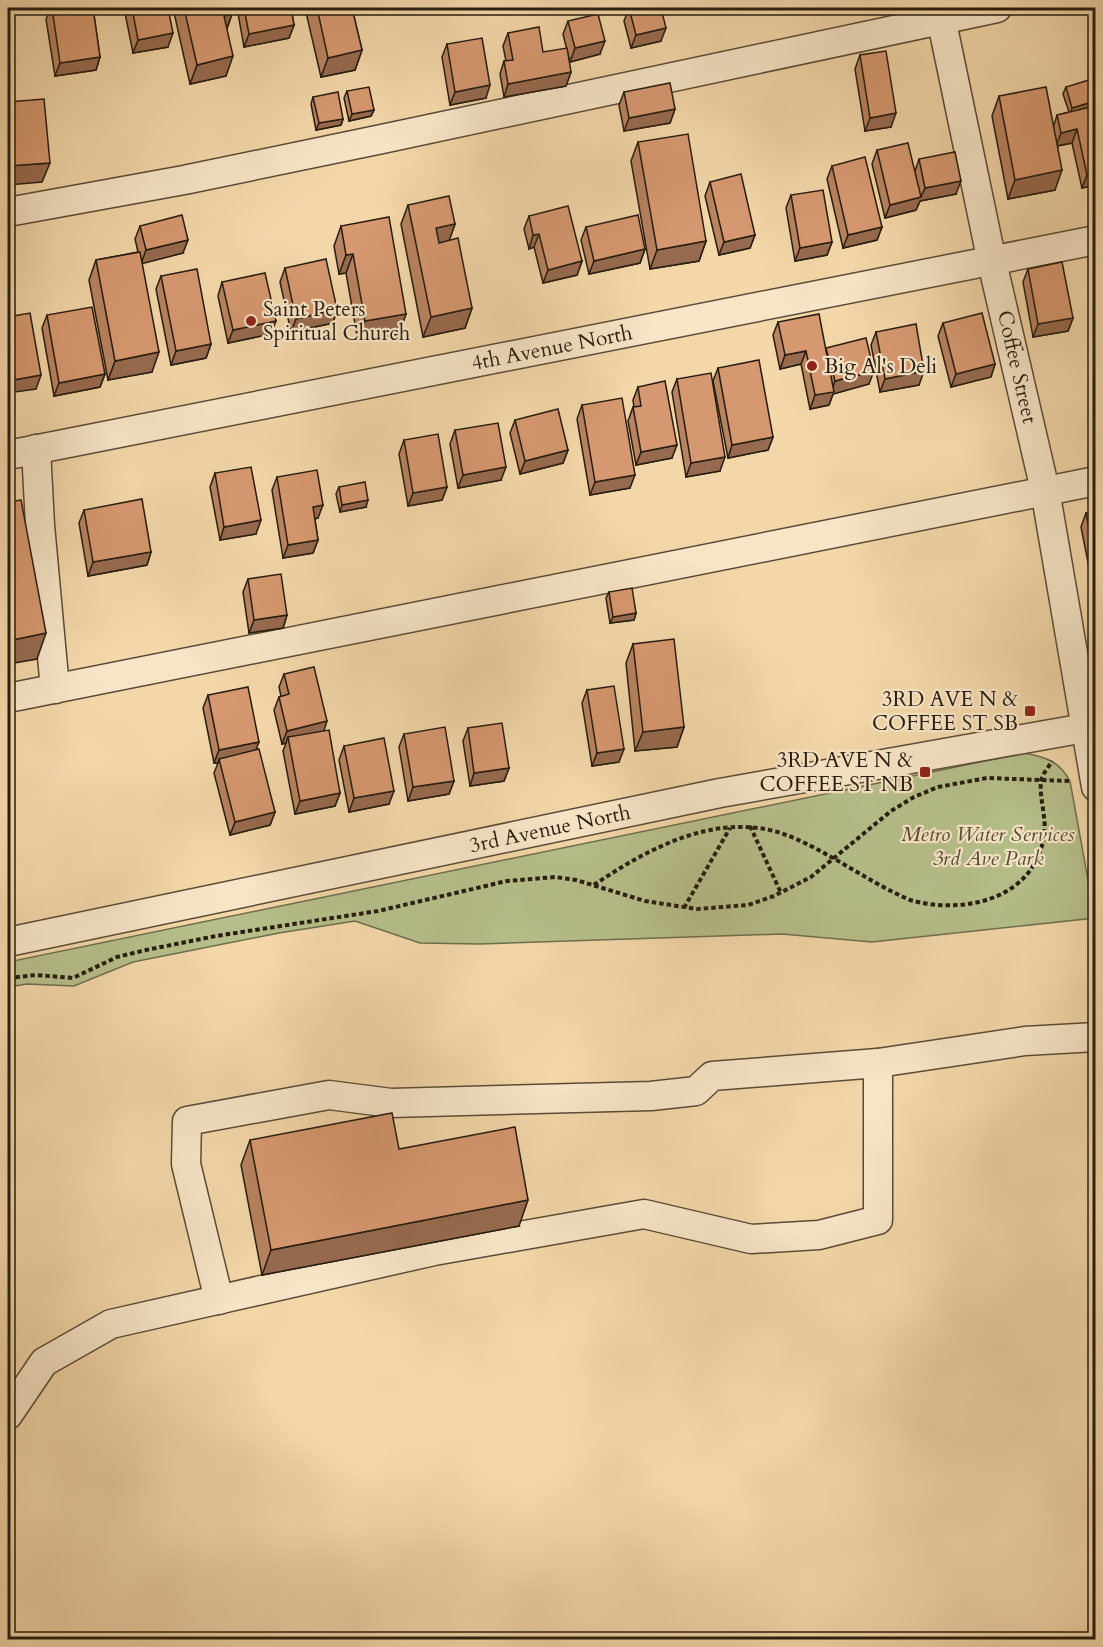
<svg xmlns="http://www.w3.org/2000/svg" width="1103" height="1647" font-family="Cardo,serif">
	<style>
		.green { fill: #b6bf8b; stroke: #6e6e4d; stroke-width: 1.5 }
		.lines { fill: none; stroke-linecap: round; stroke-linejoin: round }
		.minor-casing { stroke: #5a4b36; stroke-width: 31 }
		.path { stroke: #271c0f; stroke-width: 4; stroke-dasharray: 4.5 3; stroke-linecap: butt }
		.minor { stroke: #f7e5c7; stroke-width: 28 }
		.wall { fill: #b88360; stroke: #271c0f; stroke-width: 1.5 }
		.shaded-wall { fill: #966a4e; stroke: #271c0f; stroke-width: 1.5 }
		.building { fill: #d69870; stroke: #271c0f; stroke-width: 1.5 }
		.poi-dot { fill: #8f2418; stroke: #f7e5c7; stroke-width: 2 }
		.labels { text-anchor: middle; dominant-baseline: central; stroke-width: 4.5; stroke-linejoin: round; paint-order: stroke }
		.poi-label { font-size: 21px; fill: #271c0f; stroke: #f7e5c7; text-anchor: start }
		.street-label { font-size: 21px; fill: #271c0f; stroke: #f7e5c7 }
		.park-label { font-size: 21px; font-style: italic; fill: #524d34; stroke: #f7e5c7 }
	</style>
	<rect width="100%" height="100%" fill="#f3d7a9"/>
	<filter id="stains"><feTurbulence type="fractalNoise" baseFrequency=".00333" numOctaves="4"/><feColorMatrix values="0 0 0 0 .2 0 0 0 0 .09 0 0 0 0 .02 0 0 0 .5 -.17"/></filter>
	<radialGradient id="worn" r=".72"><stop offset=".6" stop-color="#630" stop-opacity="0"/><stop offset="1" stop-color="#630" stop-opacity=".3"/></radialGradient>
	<path class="green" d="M1024,753C1046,757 1059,761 1070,781L1095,918L872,942L782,934L480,944L420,943L355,921L279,933L133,962L74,986L27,984L8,987V962Z"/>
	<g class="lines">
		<defs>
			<g id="minor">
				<polyline points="939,8 992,262 1045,490 1096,787"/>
				<polyline points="8,212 184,180 382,139 997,8"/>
				<polyline points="36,449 40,525 55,689"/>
				<polyline points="8,455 1096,240"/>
				<polyline points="8,698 1096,481"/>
				<polyline points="8,942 720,793 1096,726"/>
				<polyline points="219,1300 186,1164 187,1121 329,1095 391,1103 651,1096 696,1091 712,1076 878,1063"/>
				<polyline points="8,1415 44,1362 111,1324 434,1251 644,1214 751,1239 819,1235 878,1220 878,1063 1025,1041 1096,1037"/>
			</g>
		</defs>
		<use href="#minor" class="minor-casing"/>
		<g class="path">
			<polyline points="750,826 781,893"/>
			<path d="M594,885C650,847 721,809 789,836C831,853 868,882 910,900C963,915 1034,900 1044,836C1047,817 1039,799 1041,781C1042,774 1049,767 1052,761"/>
			<polyline points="684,908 730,828"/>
			<polyline points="8,978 36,975 73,978 117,957 146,950 216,936 378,911 507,881 555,877 576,880 645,901 697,909 748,905 774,896 811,877 891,811 914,797 938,787 987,778 1069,781"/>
		</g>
		<use href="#minor" class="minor"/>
	</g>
	<g class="wall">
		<polygon points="51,8 93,8 100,57 96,70 55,76 46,19"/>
		<polygon points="124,8 168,8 168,47 133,53"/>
		<polygon points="173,8 231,8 232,14 227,29 226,76 190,84"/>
		<polygon points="237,8 291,8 294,25 289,38 244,47"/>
		<polygon points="305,8 352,8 362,50 355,70 321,77"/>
		<polygon points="629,8 661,41 631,48 624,21"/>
		<polygon points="568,21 600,54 570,62 563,34"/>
		<polygon points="508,33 543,52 571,72 566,86 504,97 500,74 504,61 506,61 503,46"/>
		<polygon points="447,44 486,98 450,105 442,57"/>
		<polygon points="860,55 891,127 865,131 855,69"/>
		<polygon points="1066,87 1093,107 1095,106 1095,185 1082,188 1072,143 1058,146 1055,190 1008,199 992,116 999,96 1054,125 1057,115 1069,112 1063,94"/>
		<polygon points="347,91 374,110 371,116 349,121 344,98"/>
		<polygon points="624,92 675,109 670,123 624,131 619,105"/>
		<polygon points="313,97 343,119 341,125 316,130 311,104"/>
		<polygon points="638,142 706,241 699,261 650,269 631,161"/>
		<polygon points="877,150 915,171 919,159 956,194 920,201 916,210 885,218 872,164"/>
		<polygon points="832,166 882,227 877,240 843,248 827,179"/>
		<polygon points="710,182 755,235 750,248 719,255 705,196"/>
		<polygon points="791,195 832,242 827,255 795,261 786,208"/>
		<polygon points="408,205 455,224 449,240 472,308 465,328 423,337 401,224"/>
		<polygon points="529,216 582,261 577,275 543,283 534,247 529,249 524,229"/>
		<polygon points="140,226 183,253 142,263 152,372 108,380 89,280 96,260 138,252 135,239"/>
		<polygon points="341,226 406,314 399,334 358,341 346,273 339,274 334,246"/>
		<polygon points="586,227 645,249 640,263 589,274 581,240"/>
		<polygon points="285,268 337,309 333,323 291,332 280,282"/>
		<polygon points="1028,269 1073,318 1068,331 1033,337 1023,282"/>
		<polygon points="161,276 211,344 206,358 171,365 156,289"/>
		<polygon points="222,282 271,334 228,343 218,296"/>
		<polygon points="47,315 105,374 100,387 54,396 42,328"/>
		<polygon points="778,322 826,350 826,348 869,384 833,394 829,405 810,409 801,364 780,369 773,335"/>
		<polygon points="943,323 995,364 991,377 951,387 938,336"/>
		<polygon points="876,332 919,385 880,392 871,345"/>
		<polygon points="718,368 773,437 768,450 728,458 713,381"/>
		<polygon points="677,379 720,471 686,477 672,392"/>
		<polygon points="638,387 672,458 636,465 628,421 633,407 634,407 633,400"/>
		<polygon points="582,405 630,488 590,495 577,419"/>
		<polygon points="515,420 568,450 563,463 520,474 510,433"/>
		<polygon points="455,430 501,480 458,488 450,444"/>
		<polygon points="404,440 447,487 442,500 408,506 399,454"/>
		<polygon points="215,473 256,534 220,540 210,487"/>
		<polygon points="277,477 318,518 315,519 318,540 313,553 283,558 272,490"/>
		<polygon points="339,487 366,507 340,512 336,494"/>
		<polygon points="84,510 151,552 147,565 88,576 79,523"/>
		<polygon points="1095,511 1095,592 1094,593 1081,527 1086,513"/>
		<polygon points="248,579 287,615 283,628 249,633 243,592"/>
		<polygon points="609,592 636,613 634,620 610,623 606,598"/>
		<polygon points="633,644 684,727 677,747 635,751 626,663"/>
		<polygon points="284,674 324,731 340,793 335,806 295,814 283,751 286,743 282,744 274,710 279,697 281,696 279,687"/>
		<polygon points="587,690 619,762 592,766 582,703"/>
		<polygon points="208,695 257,749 275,812 270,825 230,835 214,773 218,763 214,763 203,708"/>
		<polygon points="468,728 509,768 504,781 470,786 463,741"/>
		<polygon points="404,734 454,781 449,794 408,801 399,747"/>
		<polygon points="344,746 389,804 349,812 339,760"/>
		<polygon points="250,1140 399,1149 519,1226 262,1275 241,1165"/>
	</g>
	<g class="shaded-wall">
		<polygon points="232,14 225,33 224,16"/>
		<polygon points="294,25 289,38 244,47 249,34"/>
		<polygon points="666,28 661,41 631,48 636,35"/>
		<polygon points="173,33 168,47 133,53 138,40"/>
		<polygon points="605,41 600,54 570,62 575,48"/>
		<polygon points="362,50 355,70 321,77 328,58"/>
		<polygon points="233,56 226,76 190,84 197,65"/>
		<polygon points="100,57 96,70 55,76 60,63"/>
		<polygon points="571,72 566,86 504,97 508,84"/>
		<polygon points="490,85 486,98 450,105 455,92"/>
		<polygon points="1095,101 1092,108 1070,115 1072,108"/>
		<polygon points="675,109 670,123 624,131 629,118"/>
		<polygon points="374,110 371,116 349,121 352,114"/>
		<polygon points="896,113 891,127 865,131 870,118"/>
		<polygon points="343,119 341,125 316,130 319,123"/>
		<polygon points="1077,129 1072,143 1056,146 1061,133"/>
		<polygon points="50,163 42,182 8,185 8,166"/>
		<polygon points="1062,170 1055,190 1008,199 1015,180"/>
		<polygon points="1095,173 1095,185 1082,188 1087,175"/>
		<polygon points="961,181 956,194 920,201 916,210 885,218 890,205 921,197 925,188"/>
		<polygon points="455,224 448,244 428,248 436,228"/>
		<polygon points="882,227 877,240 843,248 848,235"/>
		<polygon points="539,234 534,247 529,249 533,235"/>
		<polygon points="755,235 750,248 719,255 724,242"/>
		<polygon points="188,240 183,253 141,264 146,250"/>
		<polygon points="706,241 699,261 650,269 657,250"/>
		<polygon points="832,242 827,255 795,261 800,248"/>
		<polygon points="645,249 640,263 589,274 594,261"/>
		<polygon points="353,254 346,273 339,274 346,255"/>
		<polygon points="582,261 577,275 543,283 548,270"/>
		<polygon points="472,308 465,328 423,337 431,317"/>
		<polygon points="337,309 333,323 291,332 296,319"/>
		<polygon points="406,314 399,334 358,341 365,321"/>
		<polygon points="1073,318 1068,331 1033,337 1038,324"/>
		<polygon points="276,321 271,334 228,343 233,330"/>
		<polygon points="211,344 206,358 171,365 176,351"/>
		<polygon points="806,351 801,364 780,369 785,355"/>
		<polygon points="159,352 152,372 108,380 115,361"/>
		<polygon points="995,364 991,377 951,387 956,374"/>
		<polygon points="874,371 869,384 833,394 829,405 810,409 815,395 831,392 835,381"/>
		<polygon points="924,371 919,385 880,392 885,379"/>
		<polygon points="105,374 100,387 54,396 59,383"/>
		<polygon points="41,375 36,389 8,393 8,381"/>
		<polygon points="773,437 768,450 728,458 732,445"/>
		<polygon points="677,445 672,458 636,465 641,452"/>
		<polygon points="568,450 563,463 520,474 525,461"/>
		<polygon points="725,457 720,471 686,477 691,463"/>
		<polygon points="506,467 501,480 458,488 463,475"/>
		<polygon points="635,475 630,488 590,495 595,482"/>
		<polygon points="447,487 442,500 408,506 413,493"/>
		<polygon points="368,500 366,507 340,512 342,505"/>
		<polygon points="323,505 318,518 308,520 313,507"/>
		<polygon points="261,520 256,534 220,540 224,527"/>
		<polygon points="318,540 313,553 283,558 288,545"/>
		<polygon points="151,552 147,565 88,576 93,562"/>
		<polygon points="636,613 634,620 610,623 613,617"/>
		<polygon points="287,615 283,628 249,633 254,620"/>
		<polygon points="46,633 37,659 8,664 8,641"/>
		<polygon points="327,721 323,734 288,737 286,743 282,744 287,731"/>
		<polygon points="684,727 677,747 635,751 643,732"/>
		<polygon points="259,742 254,755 219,759 218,763 214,763 219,750"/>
		<polygon points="624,749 619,762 592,766 597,753"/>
		<polygon points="509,768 504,781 470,786 474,773"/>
		<polygon points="454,781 449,794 408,801 413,787"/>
		<polygon points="394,791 389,804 349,812 354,798"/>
		<polygon points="340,793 335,806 295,814 300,801"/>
		<polygon points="275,812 270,825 230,835 235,822"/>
		<polygon points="528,1200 519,1226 262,1275 271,1250"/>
	</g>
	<g class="building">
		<polygon points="52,8 93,8 100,57 60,63"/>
		<polygon points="132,8 168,8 173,33 138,40"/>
		<polygon points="184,8 231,8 232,14 224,16 233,56 197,65"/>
		<polygon points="244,8 291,8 294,25 249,34"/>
		<polygon points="317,8 352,8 362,50 328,58"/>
		<polygon points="629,8 661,8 666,28 636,35"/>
		<polygon points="598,14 605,41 575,48 568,21"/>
		<polygon points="539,27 543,52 567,48 571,72 508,84 504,61 513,60 508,33"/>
		<polygon points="482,38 490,85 455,92 447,44"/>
		<polygon points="886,51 896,113 870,118 860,55"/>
		<polygon points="1089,80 1095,101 1072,108 1066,87"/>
		<polygon points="670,83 675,109 629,118 624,92"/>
		<polygon points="369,87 374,110 352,114 347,91"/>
		<polygon points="1046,87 1062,170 1015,180 999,96"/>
		<polygon points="338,92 343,119 319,123 313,97"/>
		<polygon points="44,99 50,163 8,166 8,102"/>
		<polygon points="1095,106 1095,173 1087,175 1077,129 1061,133 1057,115"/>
		<polygon points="688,134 706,241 657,250 638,142"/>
		<polygon points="908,143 921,197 890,205 877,150"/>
		<polygon points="955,152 961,181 925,188 919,159"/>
		<polygon points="865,157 882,227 848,235 832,166"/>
		<polygon points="741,174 755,235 724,242 710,182"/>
		<polygon points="823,190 832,242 800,248 791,195"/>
		<polygon points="449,196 455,224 436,228 439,243 458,238 472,308 431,317 408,205"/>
		<polygon points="568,206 582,261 548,270 539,234 533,235 529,216"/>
		<polygon points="182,215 188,240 146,250 140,226"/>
		<polygon points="638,215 645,249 594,261 586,227"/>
		<polygon points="389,217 406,314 365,321 353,254 346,255 341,226"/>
		<polygon points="140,252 159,352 115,361 96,260"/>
		<polygon points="326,259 337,309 296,319 285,268"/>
		<polygon points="1062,262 1073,318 1038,324 1028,269"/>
		<polygon points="197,269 211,344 176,351 161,276"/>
		<polygon points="265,273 276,321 233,330 222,282"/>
		<polygon points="92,307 105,374 59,383 47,315"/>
		<polygon points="30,313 41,375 8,381 8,317"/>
		<polygon points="982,313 995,364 956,374 943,323"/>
		<polygon points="819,314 834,392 815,395 806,351 785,355 778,322"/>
		<polygon points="916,324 924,371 885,379 876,332"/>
		<polygon points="866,338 874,371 835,381 826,348"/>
		<polygon points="759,360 773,437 732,445 718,368"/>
		<polygon points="711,373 725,457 691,463 677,379"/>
		<polygon points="665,381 677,445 641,452 633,407 641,406 638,387"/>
		<polygon points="622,398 635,475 595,482 582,405"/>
		<polygon points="558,409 568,450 525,461 515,420"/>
		<polygon points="498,423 506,467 463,475 455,430"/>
		<polygon points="438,434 447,487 413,493 404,440"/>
		<polygon points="251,467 261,520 224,527 215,473"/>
		<polygon points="317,470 323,505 313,507 318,540 288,545 277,477"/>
		<polygon points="365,482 368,500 342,505 339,487"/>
		<polygon points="142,499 151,552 93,562 84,510"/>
		<polygon points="21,500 46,633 8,641 8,502"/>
		<polygon points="1095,511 1095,563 1086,513"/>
		<polygon points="281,574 287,615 254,620 248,579"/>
		<polygon points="632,588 636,613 613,617 609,592"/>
		<polygon points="674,639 684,727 643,732 633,644"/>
		<polygon points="314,667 327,721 287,731 279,697 289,694 284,674"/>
		<polygon points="614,686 624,749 597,753 587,690"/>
		<polygon points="248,687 259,742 219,750 208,695"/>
		<polygon points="502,723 509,768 474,773 468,728"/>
		<polygon points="445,727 454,781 413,787 404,734"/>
		<polygon points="329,730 340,793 300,801 288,737"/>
		<polygon points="384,738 394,791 354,798 344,746"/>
		<polygon points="259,749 275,812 235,822 219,759"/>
		<polygon points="392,1113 399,1149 515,1127 528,1200 271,1250 250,1140"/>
	</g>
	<g class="poi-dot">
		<circle cx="251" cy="321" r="6"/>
		<circle cx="812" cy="366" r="6"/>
		<rect x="1024" y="705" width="12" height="12" rx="3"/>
		<rect x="919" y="766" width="12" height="12" rx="3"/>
	</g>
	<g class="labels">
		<g class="poi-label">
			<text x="263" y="309">Saint Peters<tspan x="263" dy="24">Spiritual Church</tspan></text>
			<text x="824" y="366">Big Al's Deli</text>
			<text x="1018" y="699" text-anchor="end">3RD AVE N &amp;<tspan x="1018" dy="24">COFFEE ST SB</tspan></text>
			<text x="913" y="760" text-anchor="end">3RD AVE N &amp;<tspan x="913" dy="24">COFFEE ST NB</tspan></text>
		</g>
		<g class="street-label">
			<text transform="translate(552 348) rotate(-11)">4th Avenue North</text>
			<text transform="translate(1017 367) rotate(77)">Coffee Street</text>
			<text transform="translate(550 829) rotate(-12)">3rd Avenue North</text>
		</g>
		<g class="park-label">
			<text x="988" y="834">Metro Water Services<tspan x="988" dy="24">3rd Ave Park</tspan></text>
		</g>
	</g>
	<rect width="1103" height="1647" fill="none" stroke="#f3d7a9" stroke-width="30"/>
	<rect x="9" y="9" width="1085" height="1629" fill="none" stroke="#271c0f" stroke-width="3"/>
	<rect x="15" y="15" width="1073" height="1617" fill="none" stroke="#271c0f" stroke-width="1.5"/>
	<rect width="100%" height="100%" filter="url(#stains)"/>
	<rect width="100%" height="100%" fill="url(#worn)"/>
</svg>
